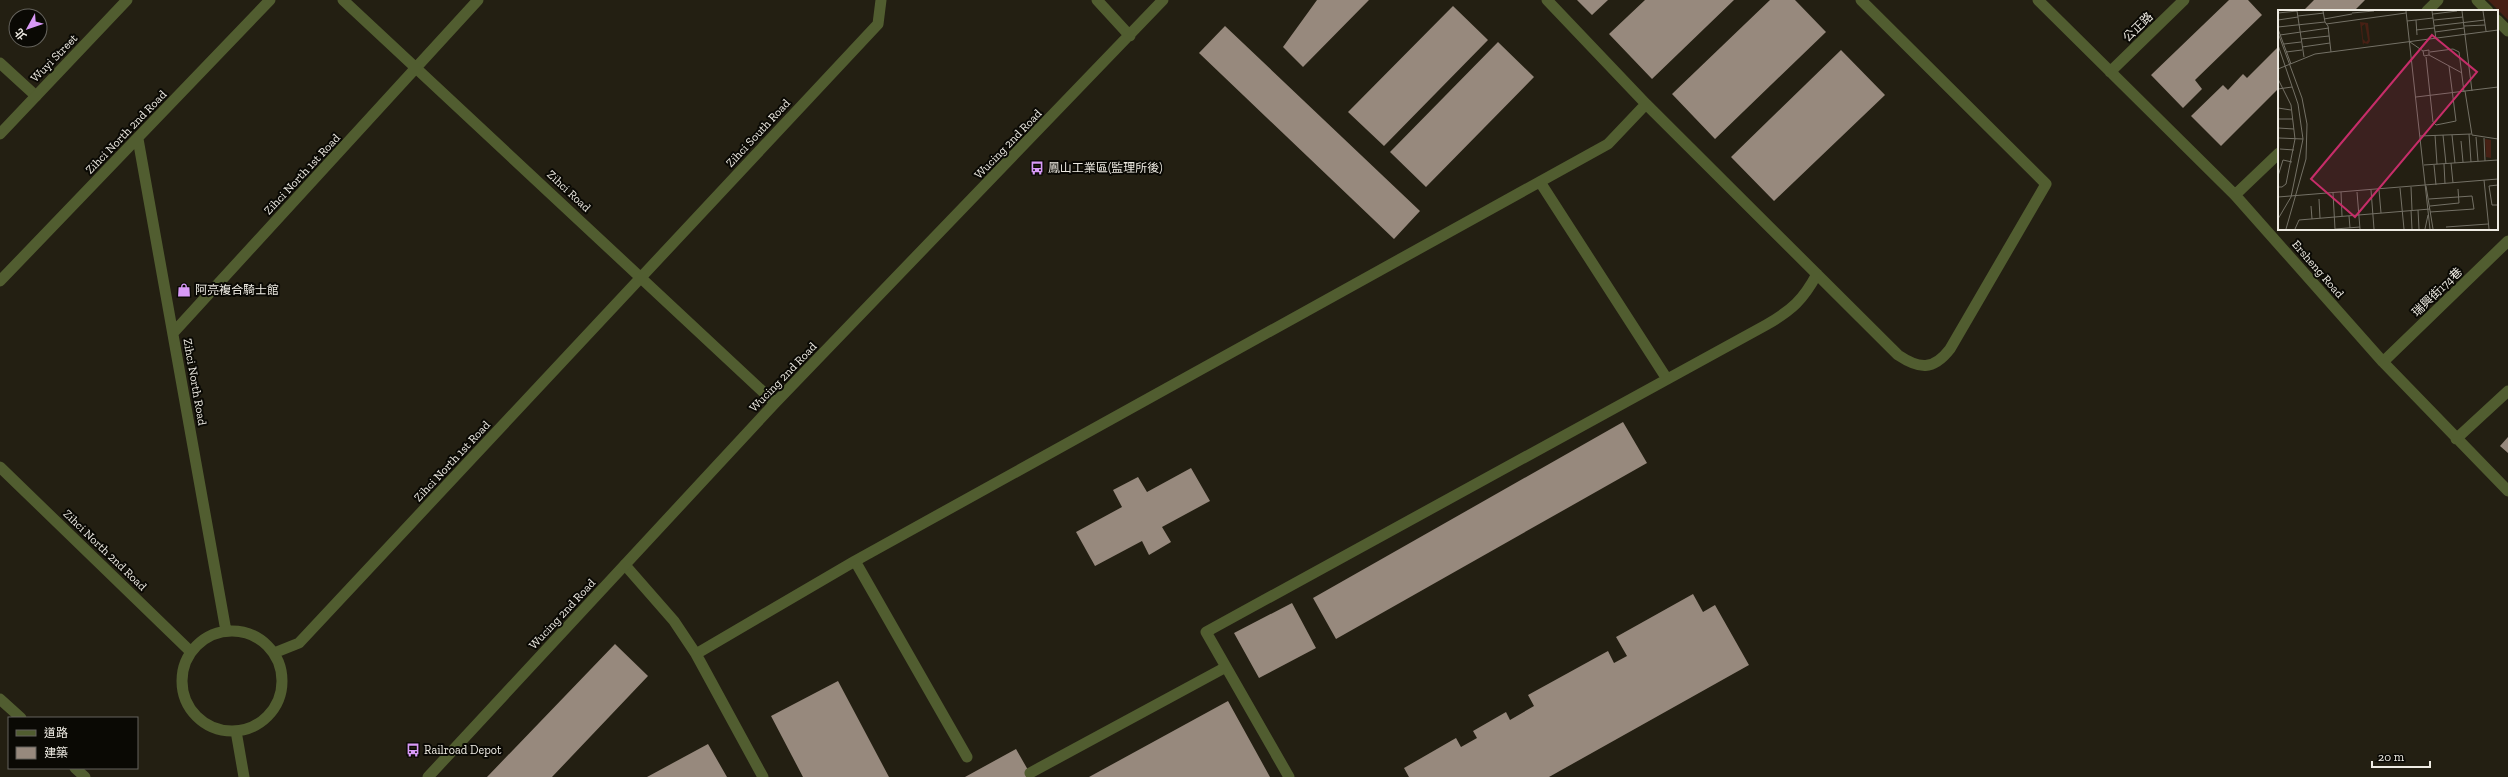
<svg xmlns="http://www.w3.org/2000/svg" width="2508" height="777" font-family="'Zilla Slab','Noto Sans TC',serif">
  <rect width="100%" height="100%" fill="#231f12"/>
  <path fill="#472014" d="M 2488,0 L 2508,0 L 2508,20 Z"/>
  <path fill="#97897d" d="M 1317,0 L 1369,0 L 1303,67 L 1283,47 Z
    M 1577,0 L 1608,0 L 1592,15 Z
    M 1645,0 L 1734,0 L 1652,79 L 1609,34 Z
    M 1770,0 L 1795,0 L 1826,32 L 1715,139 L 1672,94 Z
    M 2229,0 L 2248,0 L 2262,15 L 2195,80 L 2202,89 L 2183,108 L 2151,75 Z
    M 2314,0 L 2365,0 L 2354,11 L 2303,11 Z
    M 1453,6 L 1488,40 L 1384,146 L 1348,112 Z
    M 1225,26 L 1420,211 L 1394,239 L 1199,53 Z
    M 1498,42 L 1534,77 L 1426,187 L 1390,152 Z
    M 2279,46 L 2279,88 L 2221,146 L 2191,116 L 2223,85 L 2228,90 L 2243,74 L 2247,78 Z
    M 1841,50 L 1885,95 L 1774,201 L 1731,157 Z
    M 1623,422 L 1647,463 L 1336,639 L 1313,598 Z
    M 2508,437 L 2508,453 L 2500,446 Z
    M 1191,468 L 1210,501 L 1162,527 L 1171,542 L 1149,555 L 1142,541 L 1095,566 L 1076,532 L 1122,507 L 1113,490 L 1138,477 L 1147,492 Z
    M 1693,594 L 1703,612 L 1715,605 L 1749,665 L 1549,777 L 1409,777 L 1404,768 L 1456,738 L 1461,747 L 1477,738 L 1473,731 L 1506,712 L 1510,720 L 1534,706 L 1528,695 L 1608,651 L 1614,663 L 1627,656 L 1616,637 Z
    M 1292,603 L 1316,648 L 1259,678 L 1234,633 Z
    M 615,644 L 648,676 L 552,777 L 487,777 Z
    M 838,681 L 889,777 L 803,777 L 771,716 Z
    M 1228,701 L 1270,777 L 1089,777 Z
    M 708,744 L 727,777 L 647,777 Z
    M 1016,749 L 1032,777 L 965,777 Z"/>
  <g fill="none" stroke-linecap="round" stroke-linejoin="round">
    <path stroke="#515d30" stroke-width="11" d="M 1547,0 L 1646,104 L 1898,355 C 1919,369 1933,371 1950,349 L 2046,184 L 1861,0
      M 0,63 L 36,96
      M 1540,182 L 1667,379
      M 855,561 L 967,757
      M 625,565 L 674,621 L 696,654
      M 1030,773 L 1226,667
      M 763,777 L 696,654 L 855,561 L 1608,144 L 1646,104
      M 1289,777 L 1206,632 L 1766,325 C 1792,310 1803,300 1817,274"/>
    <path stroke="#515d30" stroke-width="11" d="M 343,0 L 775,403
      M 1097,0 L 1130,36
      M 2038,0 L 2235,195 L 2383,362 L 2508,491
      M 2477,0 L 2488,11
      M 2427,11 L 2438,0
      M 2497,20 L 2508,31
      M 2110,72 L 2184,0
      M 0,134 L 127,0
      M 138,139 L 226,631
      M 2235,195 L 2279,153
      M 0,281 L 270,0
      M 173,333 L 478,0
      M 2383,362 L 2508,241
      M 2456,439 L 2508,391
      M 0,467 L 191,652
      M182 681a50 50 0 1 1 100 0a50 50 0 1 1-100 0Z
      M 274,653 L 299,643 L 878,24 L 881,0
      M 0,699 L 21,718
      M 236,731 L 244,777
      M 75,768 L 85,777
      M 428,777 L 775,403 L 1163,0"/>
  </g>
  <defs>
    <g id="bus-bare" transform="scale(1.08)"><path d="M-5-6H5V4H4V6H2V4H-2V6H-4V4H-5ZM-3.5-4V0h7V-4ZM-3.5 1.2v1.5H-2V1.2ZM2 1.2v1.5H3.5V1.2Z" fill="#d99af8" stroke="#0a0904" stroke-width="2.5" paint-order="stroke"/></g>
    <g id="shop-bare" transform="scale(1.08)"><path d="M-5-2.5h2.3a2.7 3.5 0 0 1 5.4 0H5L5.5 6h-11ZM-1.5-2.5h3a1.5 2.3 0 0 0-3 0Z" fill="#d99af8" stroke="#0a0904" stroke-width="2.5" paint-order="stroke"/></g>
  </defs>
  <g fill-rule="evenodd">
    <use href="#bus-bare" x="1037" y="168"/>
    <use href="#shop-bare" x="184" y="290"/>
    <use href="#bus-bare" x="413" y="750"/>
  </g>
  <g text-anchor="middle" stroke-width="4" stroke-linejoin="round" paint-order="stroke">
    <g font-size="12" fill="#eeebe3" stroke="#0a0904">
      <text transform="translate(2138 27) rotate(-44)" y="4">公正路</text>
      <text transform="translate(54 58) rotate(-46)" y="4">Wuyi Street</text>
      <text transform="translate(126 132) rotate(-46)" y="4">Zihci North 2nd Road</text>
      <text transform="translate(758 133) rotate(-47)" y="4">Zihci South Road</text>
      <text transform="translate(1008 144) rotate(-46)" y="4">Wucing 2nd Road</text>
      <text transform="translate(302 174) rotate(-47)" y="4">Zihci North 1st Road</text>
      <text transform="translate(569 191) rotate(43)" y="4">Zihci Road</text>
      <text transform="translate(2318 269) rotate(49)" y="4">Ersheng Road</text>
      <text transform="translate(2437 292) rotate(-44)" y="4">瑞興街174巷</text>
      <text transform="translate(783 377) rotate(-46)" y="4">Wucing 2nd Road</text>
      <text transform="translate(195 382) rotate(80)" y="4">Zihci North Road</text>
      <text transform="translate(452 461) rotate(-47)" y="4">Zihci North 1st Road</text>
      <text transform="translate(105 550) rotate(44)" y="4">Zihci North 2nd Road</text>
      <text transform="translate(562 614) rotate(-47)" y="4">Wucing 2nd Road</text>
    </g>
    <g font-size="12" fill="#eeebe3" stroke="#0a0904" text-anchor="start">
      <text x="1048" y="172">鳳山工業區(監理所後)</text>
      <text x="195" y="294">阿亮複合騎士館</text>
      <text x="424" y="754">Railroad Depot</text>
    </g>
  </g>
  <g transform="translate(2278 10)">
    <rect width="220" height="220" fill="#231f12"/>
    <path d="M 82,12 L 90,13 L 92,31 L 90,34 L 86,33 L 85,35 ZM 87,14 L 90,30 L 88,32 L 85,29 L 84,16 ZM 207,129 L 213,130 L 213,148 L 208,147 Z" fill="#472014" fill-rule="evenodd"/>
    <path fill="none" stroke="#747166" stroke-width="1" d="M 19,1 L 26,47M 45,1 L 47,12 L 50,16 L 53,42M 128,1 L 152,219M 154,1 L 158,29M 184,1 L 194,81M 205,1 L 208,21M 0,3 L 19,1M 74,3 L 96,1M 155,4 L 179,1M 20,6 L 46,3M 46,9 L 74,4M 0,10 L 20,7M 138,10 L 139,25M 156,10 L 185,7M 129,11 L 155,8M 48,14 L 128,3M 156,16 L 207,10M 186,16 L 207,15M 0,17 L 47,12M 0,19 L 13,54M 138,20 L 156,18M 157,22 L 186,18M 0,23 L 24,88 L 29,114 L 28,149 L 8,219M 2,25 L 51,18M 23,29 L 51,26M 132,32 L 145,41 L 151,40 L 151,45 L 146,46 L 145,41M 6,34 L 23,32M 0,35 L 20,94 L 25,129 L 13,187 L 0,209M 24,37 L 52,33M 8,42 L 24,40M 152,42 L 175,39 L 181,42 L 186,82M 151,45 L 184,63M 148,47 L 155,112 L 158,115 L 178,111 L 171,56M 0,59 L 37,44 L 220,20M 0,69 L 13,95 L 17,129 L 8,174 L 4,177 L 0,177M 0,79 L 14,77M 187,81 L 194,125 L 220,129M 138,87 L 220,77M 0,98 L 13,100M 0,109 L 15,109M 0,118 L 16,119M 0,123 L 0,143M 191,124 L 193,152M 157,125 L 159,154M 165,125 L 168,154M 174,125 L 177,153M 142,126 L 193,124M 198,127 L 200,151M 1,128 L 25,129M 206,128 L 207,151M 183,131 L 185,152M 2,139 L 16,140M 173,153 L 175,173M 166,154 L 167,174M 146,155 L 220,150M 156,155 L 158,175M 0,166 L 5,150 L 14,152M 206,170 L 211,219M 220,175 L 211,176 L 214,195 L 220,195M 148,176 L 155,219M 133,177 L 134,200M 122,178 L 126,219M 93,180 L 96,219M 101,180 L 103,203M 63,182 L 64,206M 79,182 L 82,219M 55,183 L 57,219M 0,187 L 220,169M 41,189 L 42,208M 151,189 L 194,186 L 196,199 L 152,202M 33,196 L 34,209M 152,196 L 181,193 L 180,179M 133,200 L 134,219M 140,200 L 141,219M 71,206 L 72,218M 168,217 L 210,214M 17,219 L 21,210 L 152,199M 57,219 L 82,217M 147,219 L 150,205"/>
    <path fill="#c62d69" fill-opacity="0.15" stroke="#c62d69" stroke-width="2" d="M 154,25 L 199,62 L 77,207 L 33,169 Z"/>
    <rect width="220" height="220" fill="none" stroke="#eeebe3" stroke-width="2"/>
  </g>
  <rect x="8" y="717" width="130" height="52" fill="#0a0904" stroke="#65635d"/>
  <rect x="16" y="730" width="20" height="6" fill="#515d30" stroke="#65635d"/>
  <text x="44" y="737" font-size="12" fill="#eeebe3">道路</text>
  <rect x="16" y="747" width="20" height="12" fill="#97897d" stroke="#65635d"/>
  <text x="44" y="757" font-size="12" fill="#eeebe3">建築</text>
  <g transform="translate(28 28) rotate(230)"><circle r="19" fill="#0a0904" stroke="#65635d"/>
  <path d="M0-3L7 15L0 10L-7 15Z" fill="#d99af8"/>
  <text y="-6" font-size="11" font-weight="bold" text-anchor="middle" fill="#eeebe3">北</text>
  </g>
  <path d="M2372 761v6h58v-6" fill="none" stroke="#eeebe3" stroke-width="2"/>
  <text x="2378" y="761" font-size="12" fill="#eeebe3" stroke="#0a0904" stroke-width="3" paint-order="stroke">20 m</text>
</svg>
